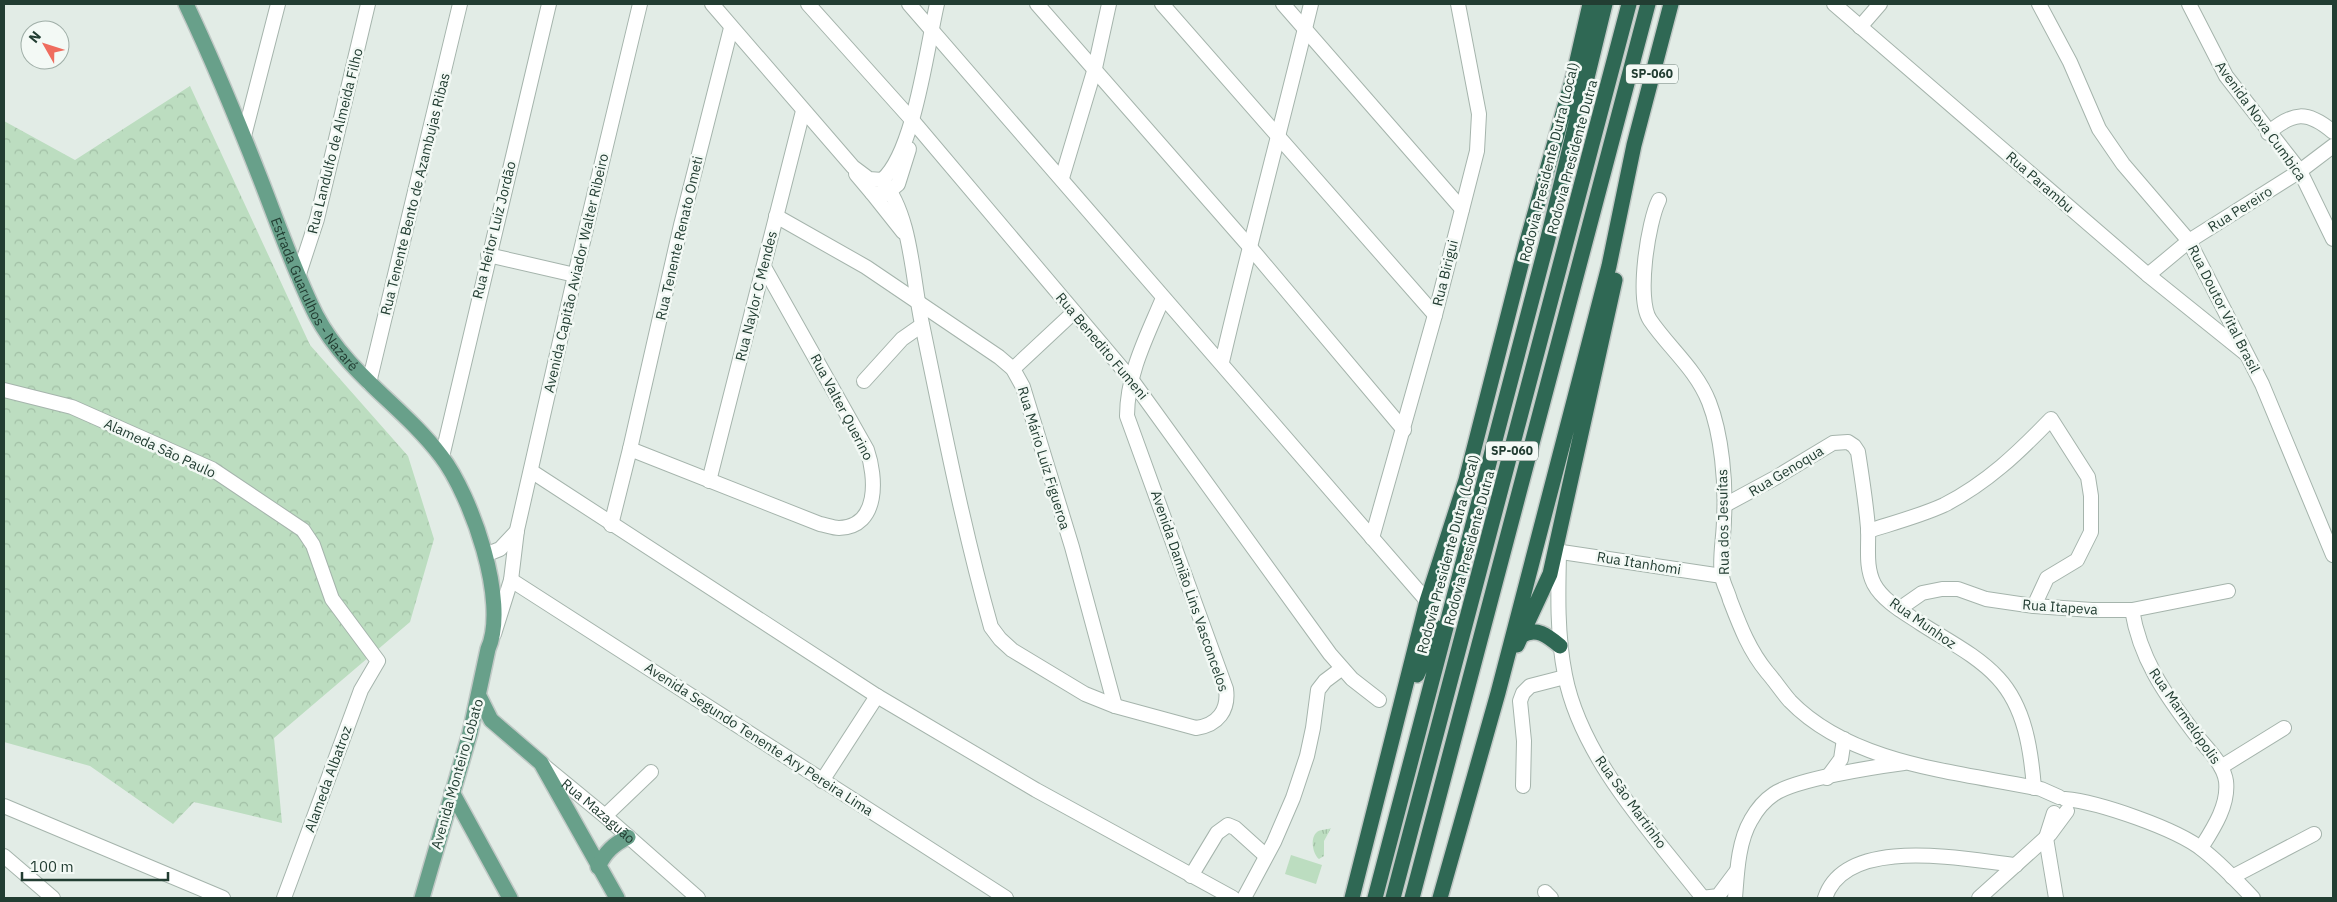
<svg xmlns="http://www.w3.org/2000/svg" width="2337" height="902" font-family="'IBM Plex Sans',sans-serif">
  <defs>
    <pattern id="forest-crowns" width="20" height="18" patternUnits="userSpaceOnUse" patternTransform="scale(1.25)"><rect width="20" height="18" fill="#bcddc0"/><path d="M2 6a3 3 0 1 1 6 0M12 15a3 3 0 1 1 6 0" fill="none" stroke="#a1bfa5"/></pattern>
    <pattern id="park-tufts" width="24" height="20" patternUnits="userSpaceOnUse" patternTransform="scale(1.25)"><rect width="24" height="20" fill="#bcddc0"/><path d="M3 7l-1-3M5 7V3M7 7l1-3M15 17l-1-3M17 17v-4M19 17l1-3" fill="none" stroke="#a1bfa5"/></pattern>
  </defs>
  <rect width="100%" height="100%" fill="#e2ece6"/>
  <path fill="#bcddc0" d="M 1291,855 L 1322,865 L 1316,884 L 1285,874 Z"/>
  <path fill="url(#forest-crowns)" d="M 190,86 L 310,345 L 408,456 L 434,539 L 410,622 L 274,738 L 282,823 L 194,802 L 173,824 L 90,766 L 4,742 L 4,121 L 75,160 Z"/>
  <path fill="url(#park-tufts)" d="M 1331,828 L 1324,841 L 1324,856 L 1319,859 C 1313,854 1310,839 1316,833 C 1319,829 1327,830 1331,828 Z"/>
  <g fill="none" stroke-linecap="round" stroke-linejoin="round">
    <g stroke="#a5b4ac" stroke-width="16">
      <g id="minor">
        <path d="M 712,4 L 853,167 L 869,179 L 882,180"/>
        <path d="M 808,4 L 912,120 L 1131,379 L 1330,654 L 1352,679 L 1379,700"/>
        <path d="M 909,4 L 1427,601"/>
        <path d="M 1037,4 L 1249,246 L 1404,430"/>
        <path d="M 1162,4 L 1435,315"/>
        <path d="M 1283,4 L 1462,209"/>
        <path d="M 1834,4 L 2148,275 L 2245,353"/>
        <path d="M 2039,4 L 2070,62 L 2099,129 L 2123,164 L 2189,241 L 2262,384 L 2333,555"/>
        <path d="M 2189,4 L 2226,76 L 2300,171 L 2333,239"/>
        <path d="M 1860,27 L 1880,4"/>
        <path d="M 2268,133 C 2293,112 2307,110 2333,132"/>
        <path d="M 244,136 L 278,4"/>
        <path d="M 856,174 L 872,193 L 886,194 L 898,184 L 909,149"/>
        <path d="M 1062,178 L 1095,68 L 1109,4"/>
        <path d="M 882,180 C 912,216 912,278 922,324 C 943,425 963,528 991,627 L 1000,639 L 1012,650 L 1085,694 L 1115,706 L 1196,728 C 1218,725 1229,710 1226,689 L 1127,416 C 1127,374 1147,336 1163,298"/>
        <path d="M 882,180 C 914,153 927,47 937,4"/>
        <path d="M 872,193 L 903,232"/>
        <path d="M 1659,200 C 1648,222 1636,299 1650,320 C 1669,348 1696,369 1709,402 C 1722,435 1726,484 1724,519 C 1724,537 1719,559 1722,576 C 1723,584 1728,592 1730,600 C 1740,626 1749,650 1767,672 C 1775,681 1782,692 1790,701 C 1852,765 1959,772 2041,789 L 2059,797"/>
        <path d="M 776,216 L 866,267 L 999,357 L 1013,369 L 1023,387 L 1072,547 L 1115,706"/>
        <path d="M 488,255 L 575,275"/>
        <path d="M 2148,275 L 2189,241 L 2300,171 L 2333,146"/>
        <path d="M 298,277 L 317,219 L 368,4"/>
        <path d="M 1222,362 C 1250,242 1282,124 1311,4"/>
        <path d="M 1013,369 L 1074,312"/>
        <path d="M 864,381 L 902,339 L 922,325"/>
        <path d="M 369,383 L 460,4"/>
        <path d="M 4,390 L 72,407 L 212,469 L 303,530 L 313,545 L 332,599 L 378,661 L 361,690 L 284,898"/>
        <path d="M 630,449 L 820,524 C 826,525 833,528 839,528 C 880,527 876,476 867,450 L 764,267"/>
        <path d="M 442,457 L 549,4"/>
        <path d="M 531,471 L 877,696 L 1036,790 L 1233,898"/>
        <path d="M 709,481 L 803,111"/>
        <path d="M 1725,505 L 1775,478 L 1833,443 L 1848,442 L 1854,446 L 1858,452 C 1862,478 1866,503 1868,528 C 1869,547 1865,566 1874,584 C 1883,601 1905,613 1920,623 C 1946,640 1977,655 1998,678 C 2025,707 2031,750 2034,788"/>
        <path d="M 611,525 L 630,449 L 681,225 L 731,28"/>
        <path d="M 1868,531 C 1893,523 1920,516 1944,505 C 1987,483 2018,453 2051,419 L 2088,477 L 2091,496 L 2091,532 L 2077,560 L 2047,578 L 2034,606"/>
        <path d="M 1372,538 L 1435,315 L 1477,151 L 1479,114 L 1458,4"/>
        <path d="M 1555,551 L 1722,576"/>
        <path d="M 1559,554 C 1558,594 1557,635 1565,675 C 1581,758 1652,833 1703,898"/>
        <path d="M 485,555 L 500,549 L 517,531"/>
        <path d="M 511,580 L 1006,898"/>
        <path d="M 1899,609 L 1922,593 L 1942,589 L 1958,589 L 1986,599 L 2034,606 L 2092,610 L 2132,610 L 2228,591"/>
        <path d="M 2132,610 C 2140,658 2164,693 2193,731 C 2204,746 2223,762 2226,781 C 2229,805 2213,829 2201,848"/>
        <path d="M 494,634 L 511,580 L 517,530 L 575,275 L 640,4"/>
        <path id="s1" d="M 543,765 L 605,816 L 698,898"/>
        <path d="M 2221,767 L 2284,728"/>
        <path d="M 1827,778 L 1841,759 L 1844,739"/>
        <path d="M 822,781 L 877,696"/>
        <path d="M 1523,786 L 1524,741 L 1520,701 L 1523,693 L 1530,686 L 1565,677"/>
        <path d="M 2065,799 C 2099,802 2177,829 2203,850 C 2221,864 2237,881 2253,898"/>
        <path d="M 4,806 L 223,898"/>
        <path d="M 2054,813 L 2046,838 L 2056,898"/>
        <path d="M 605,816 L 651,772"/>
        <path d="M 4,856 L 53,898"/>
        <path d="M 1191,876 L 1217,833 L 1228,825 L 1235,828 L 1266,856"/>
        <path d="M 2232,877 L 2314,834"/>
        <path d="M 1545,892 L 1551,898"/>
        <path d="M 1244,898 L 1274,842 L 1293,798 L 1307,756 L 1313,728 L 1318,690 L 1325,681 L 1341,669"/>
        <path d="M 1702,898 L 1718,896 L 1736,872"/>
        <path d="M 1735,898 C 1737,873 1738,842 1751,820 C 1756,811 1765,800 1774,794 C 1796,779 1874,767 1904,763"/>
        <path d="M 1825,898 C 1846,834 1966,860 2016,865"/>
        <path d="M 1979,898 L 2050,834 L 2067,811"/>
      </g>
    </g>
    <g stroke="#c1c9c6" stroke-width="18">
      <g id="major">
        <path id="s2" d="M 186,4 C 213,61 237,119 260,178 C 278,224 294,271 316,315 C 347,374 402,405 441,456 C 471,495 509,602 488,649 L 470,733 L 422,898"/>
        <path d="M 479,696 L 491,720 L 541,763 L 617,898"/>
        <path d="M 452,792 L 510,898"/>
        <path d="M 598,867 C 605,852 614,844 628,837"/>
      </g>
    </g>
    <g stroke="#c1c9c6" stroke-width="18">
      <path id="highway" d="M 1521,636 C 1536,626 1548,636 1560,646
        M 1517,645 L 1550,574 L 1615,280
        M 1417,675 L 1438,628
        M 1352,898 L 1427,601 L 1466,480 L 1526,245 L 1574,74 L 1590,4
        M 1375,898 L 1547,242 L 1605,4
        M 1393,898 L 1629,4
        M 1412,898 L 1648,4
        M 1440,898 L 1498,693 L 1580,378 L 1609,266 L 1634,145 L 1671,4"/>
    </g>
    <use href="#minor" stroke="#fff" stroke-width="14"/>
    <use href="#major" stroke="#68a08a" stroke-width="15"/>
    <use href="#highway" stroke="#2f6854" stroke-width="15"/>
  </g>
  <g text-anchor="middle" stroke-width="5" stroke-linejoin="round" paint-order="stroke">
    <g fill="#f3f9f5" stroke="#61756c" stroke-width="1">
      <rect x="1626" y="64.5" width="52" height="19" rx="4"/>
      <rect x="1486" y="441.5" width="52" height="19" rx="4"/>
    </g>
    <g font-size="12" font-weight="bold" fill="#223d32">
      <text x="1652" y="78">SP-060</text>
      <text x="1512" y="455">SP-060</text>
    </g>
    <g font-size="14" fill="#223d32" stroke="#f3f9f5">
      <text transform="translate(2261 121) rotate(54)" y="5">Avenida Nova Cumbica</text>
      <text transform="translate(335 141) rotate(-76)" y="5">Rua Landulfo de Almeida Filho</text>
      <text transform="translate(1572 157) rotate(-75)" y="5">Rodovia Presidente Dutra</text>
      <text transform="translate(1549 162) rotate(-76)" y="5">Rodovia Presidente Dutra (Local)</text>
      <text transform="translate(2040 182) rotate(41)" y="5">Rua Parambu</text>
      <text transform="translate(415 194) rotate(-76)" y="5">Rua Tenente Bento de Azambujas Ribas</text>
      <text transform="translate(2240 209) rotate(-32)" y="5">Rua Pereiro</text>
      <text transform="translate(494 230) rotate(-76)" y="5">Rua Heitor Luiz Jordão</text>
      <text transform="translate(679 238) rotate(-77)" y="5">Rua Tenente Renato Ometi</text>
      <text transform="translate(576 273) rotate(-77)" y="5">Avenida Capitão Aviador Walter Ribeiro</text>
      <text transform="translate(1445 273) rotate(-76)" y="5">Rua Birigui</text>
      <text dy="5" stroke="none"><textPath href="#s2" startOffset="318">Estrada Guarulhos - Nazaré</textPath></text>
      <text transform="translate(756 296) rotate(-76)" y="5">Rua Naylor C Mendes</text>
      <text transform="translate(2224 309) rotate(63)" y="5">Rua Doutor Vital Brasil</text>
      <text transform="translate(1102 346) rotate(50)" y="5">Rua Benedito Fumeni</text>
      <text transform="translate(842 407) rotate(62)" y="5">Rua Valter Querino</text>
      <text transform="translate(160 448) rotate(25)" y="5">Alameda São Paulo</text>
      <text transform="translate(1044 458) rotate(73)" y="5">Rua Mário Luiz Figueroa</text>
      <text transform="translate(1786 471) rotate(-31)" y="5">Rua Genoqua</text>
      <text transform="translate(1723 522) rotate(-91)" y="5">Rua dos Jesuítas</text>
      <text transform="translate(1469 548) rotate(-75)" y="5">Rodovia Presidente Dutra</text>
      <text transform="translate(1448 554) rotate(-75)" y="5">Rodovia Presidente Dutra (Local)</text>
      <text transform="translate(1639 563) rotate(9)" y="5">Rua Itanhomi</text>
      <text transform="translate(1190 591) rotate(71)" y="5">Avenida Damião Lins Vasconcelos</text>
      <text transform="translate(2060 607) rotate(4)" y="5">Rua Itapeva</text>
      <text transform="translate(1923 623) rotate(35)" y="5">Rua Munhoz</text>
      <text transform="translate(2185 716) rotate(55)" y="5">Rua Marmelópolis</text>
      <text transform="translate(759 739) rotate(33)" y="5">Avenida Segundo Tenente Ary Pereira Lima</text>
      <text transform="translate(457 774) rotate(-74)" y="5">Avenida Monteiro Lobato</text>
      <text transform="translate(328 779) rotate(-70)" y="5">Alameda Albatroz</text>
      <text transform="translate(1631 802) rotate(54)" y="5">Rua São Martinho</text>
      <text dy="5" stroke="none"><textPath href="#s1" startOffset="72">Rua Mazaguão</textPath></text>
    </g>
  </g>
  <rect width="2337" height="902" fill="none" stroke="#223d32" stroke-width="10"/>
  <g transform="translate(45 45) rotate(309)"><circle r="24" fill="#f3f9f5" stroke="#9faea7"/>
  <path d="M0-4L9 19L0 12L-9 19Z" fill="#ef6c5e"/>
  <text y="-8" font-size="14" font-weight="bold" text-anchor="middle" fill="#223d32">N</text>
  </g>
  <path d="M22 872v8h146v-8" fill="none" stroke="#223d32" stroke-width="2.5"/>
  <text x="30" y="872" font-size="15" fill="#223d32" stroke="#f3f9f5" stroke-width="4" paint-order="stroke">100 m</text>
</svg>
